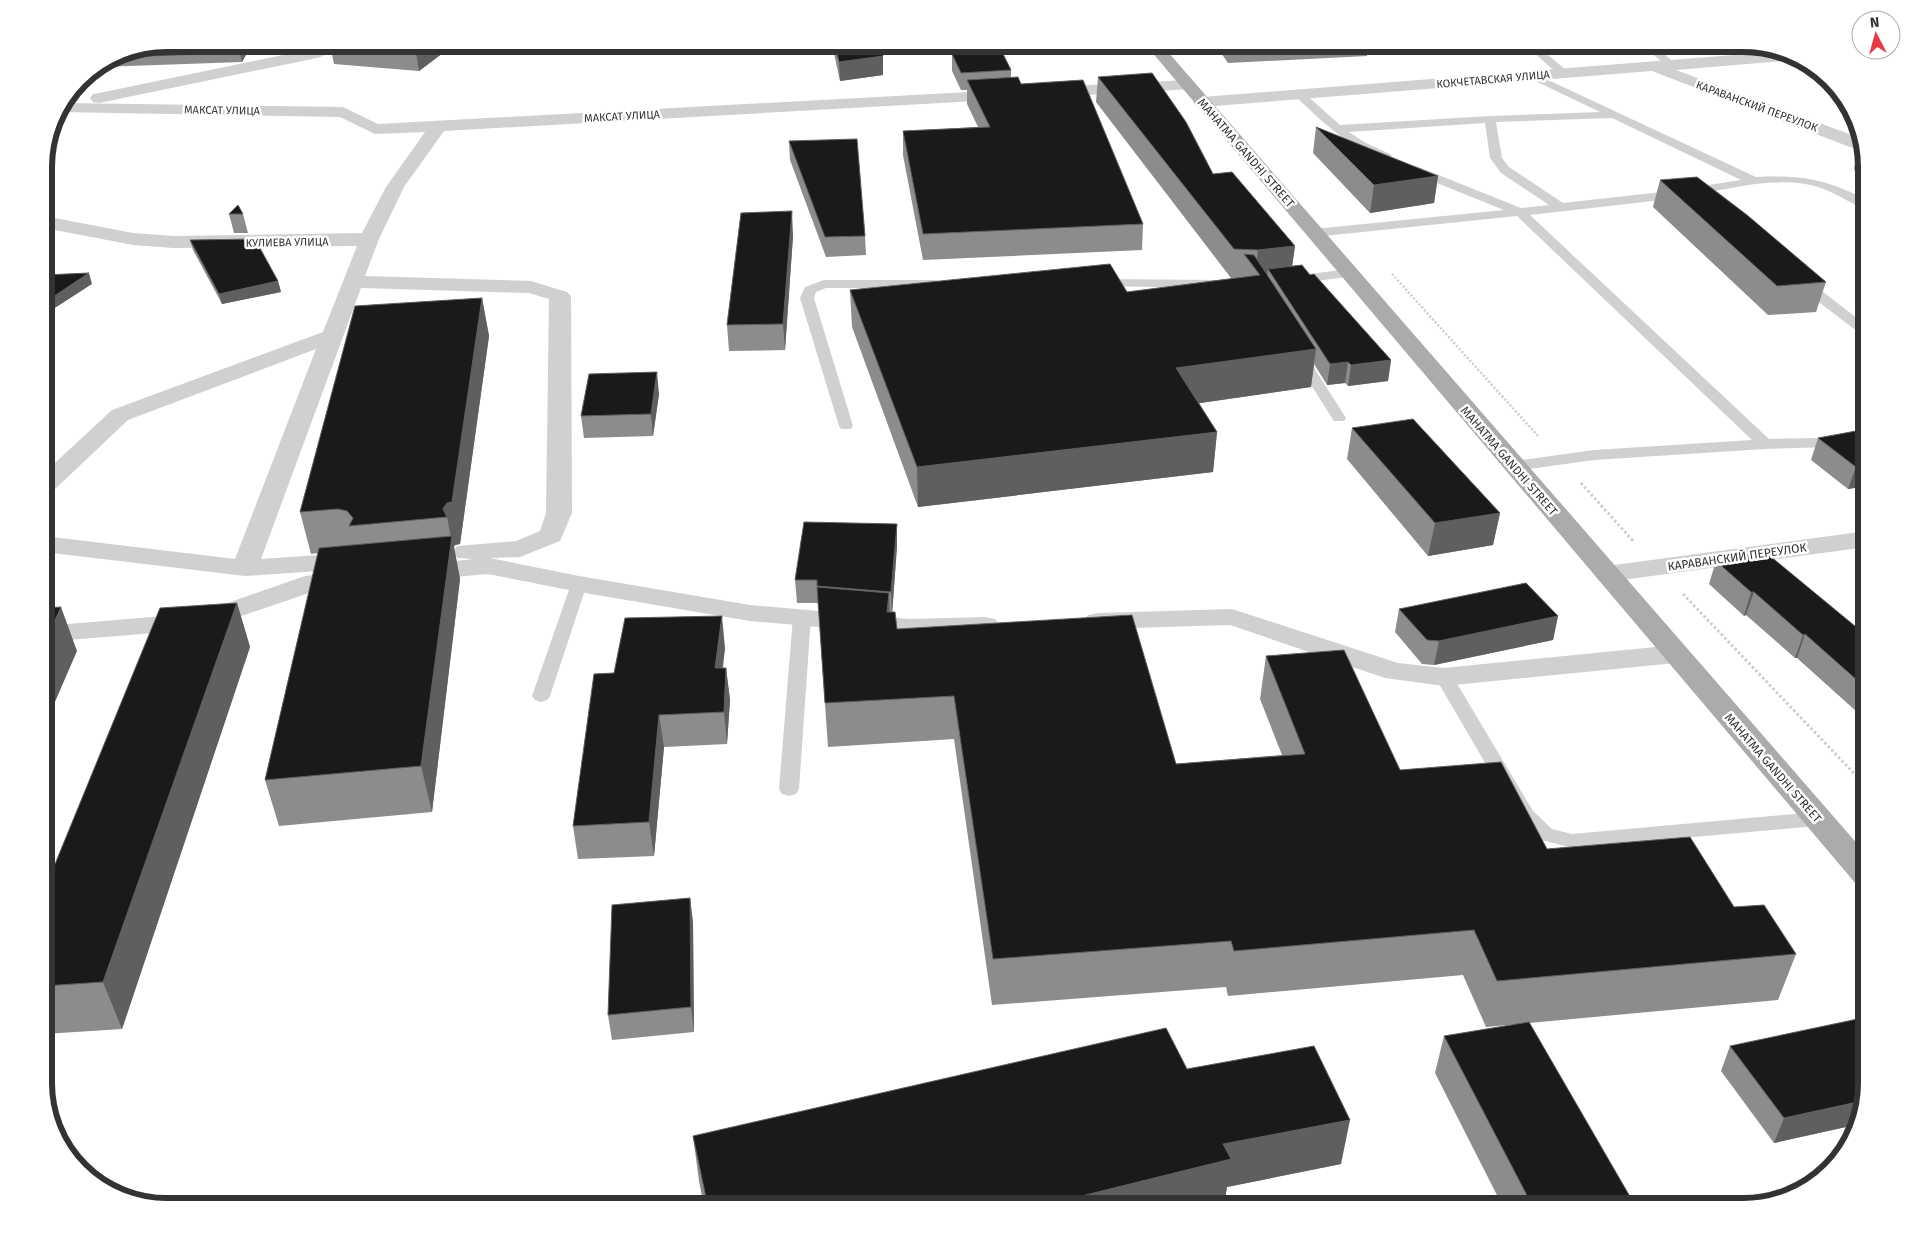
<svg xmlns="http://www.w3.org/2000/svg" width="1911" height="1251" font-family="'Fira Sans',sans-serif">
  <rect width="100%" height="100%" fill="#fff"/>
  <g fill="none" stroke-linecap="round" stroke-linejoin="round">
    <path stroke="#cdcdcd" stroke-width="2.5" stroke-dasharray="2 2" stroke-linecap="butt" d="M 1392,274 L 1538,436"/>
    <path stroke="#cdcdcd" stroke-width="3" stroke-dasharray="2.5 2.5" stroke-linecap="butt" d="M 1581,483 L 1634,542
      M 1683,594 L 1867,787"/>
    <path fill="#d0d0d0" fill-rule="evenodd" d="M 1524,44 L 1535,44 L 1567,71 L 1568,73 L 1567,75 L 1559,75 Z
      M 1641,44 L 1652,44 L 1677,65 L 1672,68 L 1668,67 Z
      M 1533,73 L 1756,177 C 1803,175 1825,179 1867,200 L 1867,209 C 1850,204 1835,192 1818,187 C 1777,175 1730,189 1689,196 L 1685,195 L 1679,198 L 1530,215 L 1769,439 L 1867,437 L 1867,446 L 1765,449 L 1594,460 L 1514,471 L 1509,469 L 1506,466 L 1509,463 L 1514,461 L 1594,450 L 1752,440 L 1517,216 L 1314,237 L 1308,233 L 1314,229 L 1504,210 L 1412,173 L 1410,170 L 1412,167 L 1416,166 L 1521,208 L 1549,205 L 1501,173 L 1490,158 L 1485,123 L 1349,132 L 1366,143 L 1390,154 L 1392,156 L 1386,159 C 1350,150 1322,121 1295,96 L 1294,94 L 1295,92 L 1303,92 L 1340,125 L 1490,116 L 1600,112 L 1529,78 L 1528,76 L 1529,74 ZM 1612,118 L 1741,180 L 1689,188 L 1683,191 L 1679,190 L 1563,203 L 1509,167 L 1502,158 L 1496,122 Z
      M 1349,269 L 1354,270 L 1356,273 L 1354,276 L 1294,284 L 1287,280 L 1294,276 Z
      M 1099,279 L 1221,280 L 1228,284 L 1221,288 L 1094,286 L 1092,283 L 1094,280 Z
      M 824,280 L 936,280 L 943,284 L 936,288 L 826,288 L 816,292 L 814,298 L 853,426 L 851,429 L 841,429 L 839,426 L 800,298 L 805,287 Z
      M 1804,280 L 1809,281 L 1867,326 L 1867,336 L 1862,335 L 1799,287 L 1797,284 Z
      M 1299,351 L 1304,352 L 1306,355 L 1346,418 L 1344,421 L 1334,421 L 1332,418 L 1292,355 L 1294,352 Z
      M 579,579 L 585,580 L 587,584 L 550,696 L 547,700 L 541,702 L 535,700 L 532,696 L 571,584 L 573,580 Z
      M 802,612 L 808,613 L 811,617 L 799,789 L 796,794 L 789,796 L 782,794 L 779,789 L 793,617 L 796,613 Z
      M 1444,671 L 1450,673 L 1453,677 L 1533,811 L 1552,829 L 1572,834 L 1817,812 L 1824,814 L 1827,819 L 1824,824 L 1817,826 L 1572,848 L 1538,839 L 1519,821 L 1435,677 L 1438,673 Z"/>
    <path fill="#d0d0d0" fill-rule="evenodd" d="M 319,44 L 337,44 L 323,56 L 317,58 L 99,103 L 93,102 L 90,98 L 93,94 L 99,93 L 312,49 Z
      M 1772,52 L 1791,58 L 1784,61 L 1676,70 L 1860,138 L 1863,150 L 1855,149 L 1652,71 L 1202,107 L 1196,106 L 1193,102 L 1196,98 L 1202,97 Z
      M 1187,80 L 1193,81 L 1195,85 L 1193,89 L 1051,97 L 1045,96 L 1043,92 L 1045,88 L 1051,87 Z
      M 1006,90 L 1012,91 L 1015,95 L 1012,99 L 444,131 L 404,187 L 379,239 L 365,276 L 531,281 L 567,292 L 571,296 L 572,513 L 560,541 L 520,557 L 490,558 L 579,576 L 750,605 L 909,619 L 985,617 L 995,619 L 999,625 L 995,631 L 985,633 L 909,635 L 750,621 L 579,592 L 488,574 L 421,580 L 412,578 L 408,572 L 412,566 L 473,559 L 457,558 L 453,552 L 457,546 L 516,541 L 540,531 L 546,513 L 549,299 L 529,293 L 361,288 L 261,559 L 348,553 L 357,555 L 361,561 L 357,567 L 348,569 L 245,576 L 44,552 L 44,536 L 235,559 L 316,349 L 128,420 L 53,491 L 44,493 L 44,473 L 112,410 L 323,332 L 357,246 L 173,248 L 133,245 L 44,228 L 44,216 L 133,233 L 173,236 L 362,233 L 386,187 L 425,132 L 375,134 L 340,117 L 58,112 L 65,103 L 343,107 L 378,124 Z
      M 1867,531 L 1867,547 L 1607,582 L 1598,580 L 1594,574 L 1598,568 L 1607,566 Z
      M 348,571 L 357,573 L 361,579 L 357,585 L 318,590 L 203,629 L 44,642 L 44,626 L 199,613 L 305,576 Z
      M 1232,609 L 1398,663 L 1444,668 L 1676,645 L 1686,648 L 1690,654 L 1686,660 L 1676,663 L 1444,686 L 1385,678 L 1230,625 L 1098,629 L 1088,627 L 1084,621 L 1088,615 L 1098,613 Z"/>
    <path fill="#ababab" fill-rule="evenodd" d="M 1145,44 L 1161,44 L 1867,855 L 1867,887 L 1856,884 Z"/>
  </g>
  <path fill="#8c8c8c" d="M 252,44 L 242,62 L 100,67 L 120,53 Z
    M 330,44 L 455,44 L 419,71 L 334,64 Z
    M 832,44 L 880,44 L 883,56 L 883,75 L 840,81 Z
    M 1215,44 L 1366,44 L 1368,46 L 1367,56 L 1228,63 Z
    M 1482,44 L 1514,44 L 1483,45 Z
    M 952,54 L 1011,70 L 1011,78 L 1021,84 L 1143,224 L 1142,250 L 923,260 L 903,155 L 903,131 L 978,127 L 967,104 L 967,90 L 961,90 L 952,71 Z
    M 1098,77 L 1213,174 L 1295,246 L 1292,266 L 1310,275 L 1391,360 L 1388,381 L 1348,386 L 1345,383 L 1327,385 L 1314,364 L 1311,387 L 1199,403 L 1217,432 L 1213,472 L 918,507 L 852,327 L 850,290 L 1127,292 L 1234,278 L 1231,278 L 1096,102 Z
    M 1316,127 L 1438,176 L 1434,203 L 1370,213 L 1313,153 Z
    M 789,141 L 865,236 L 866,255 L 826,257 L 790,160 Z
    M 1861,145 L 1867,167 L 1857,179 L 1854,168 Z
    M 1660,180 L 1826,282 L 1816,312 L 1768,315 L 1653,207 Z
    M 229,214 L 243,214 L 248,233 L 234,233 Z
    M 793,236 L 785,350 L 729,351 L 727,325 Z
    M 190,240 L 278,281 L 281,292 L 222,304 L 193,250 Z
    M 482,298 L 489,336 L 460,544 L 455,545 L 454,547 L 460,579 L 432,812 L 279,826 L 265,780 L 318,553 L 311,554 L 300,512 Z
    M 659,394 L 653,436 L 584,438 L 581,416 Z
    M 1352,428 L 1500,513 L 1493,545 L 1428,556 L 1347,459 Z
    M 1867,429 L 1867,486 L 1848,489 L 1811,460 L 1818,438 Z
    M 897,524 L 897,546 L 892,612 L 897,629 L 1176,764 L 1282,755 L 1260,699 L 1266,656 L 1400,770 L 1547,849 L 1734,907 L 1796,954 L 1778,1000 L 1529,1023 L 1636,1207 L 1503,1207 L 1435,1073 L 1444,1036 L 1519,1024 L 1486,1027 L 1463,975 L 1228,996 L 1226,987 L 992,1005 L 954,739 L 828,747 L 818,603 L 797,603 L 795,580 Z
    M 1867,549 L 1867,566 L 1863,562 Z
    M 1716,561 L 1867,636 L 1867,721 L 1797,658 L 1795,658 L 1746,615 L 1744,616 L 1709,584 Z
    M 237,603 L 250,647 L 122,1029 L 44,1034 L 44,891 Z
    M 1399,609 L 1558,616 L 1553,640 L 1434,665 L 1422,664 L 1395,632 Z
    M 725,648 L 723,668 L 726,668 L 730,700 L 727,744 L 664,747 L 654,856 L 578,859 L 573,826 L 614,673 Z
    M 690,898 L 693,923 L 694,1032 L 612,1040 L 608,1015 Z
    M 1730,1046 L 1867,1084 L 1855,1125 L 1774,1143 L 1721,1071 Z
    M 1187,1069 L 1341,1164 L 1227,1187 L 1224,1204 L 1212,1207 L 704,1207 L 699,1181 L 693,1136 Z"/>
  <path fill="#5f5f5f" d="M 245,44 L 252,44 L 242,62 L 240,53 Z
    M 426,44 L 455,44 L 419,71 L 416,52 Z
    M 883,56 L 883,75 L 840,81 L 839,62 Z
    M 1864,155 L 1867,167 L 1867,178 L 1857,179 Z
    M 1438,176 L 1434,203 L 1370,213 L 1374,185 Z
    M 792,211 L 793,236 L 785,350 L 783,324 Z
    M 1295,246 L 1291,274 L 1268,269 L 1267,278 L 1260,275 L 1256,269 L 1258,250 Z
    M 89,273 L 92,284 L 44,315 L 44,303 Z
    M 278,281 L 281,292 L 222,304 L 219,294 Z
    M 482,298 L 489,336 L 460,544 L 455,545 L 454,547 L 460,579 L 432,812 L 421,766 L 451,538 L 447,517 L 443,509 Z
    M 1316,349 L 1311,387 L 1173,407 L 1176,368 Z
    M 1391,360 L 1388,381 L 1348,386 L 1351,365 Z
    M 1348,362 L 1345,383 L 1327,385 L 1330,364 Z
    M 657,372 L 659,394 L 653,436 L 651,414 Z
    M 1217,432 L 1213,472 L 918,507 L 917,467 Z
    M 1867,465 L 1867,486 L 1848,489 L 1856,467 Z
    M 1500,513 L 1493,545 L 1428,556 L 1435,523 Z
    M 897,524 L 897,546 L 892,616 L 891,592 Z
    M 1751,592 L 1754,592 L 1746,615 L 1744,616 Z
    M 889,593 L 890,635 L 887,612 Z
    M 237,603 L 250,647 L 122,1029 L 103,982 Z
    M 61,607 L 77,651 L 45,725 L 44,723 L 44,645 Z
    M 722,616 L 725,648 L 718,701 L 715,668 Z
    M 1558,616 L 1553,640 L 1434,665 L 1439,641 Z
    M 1805,634 L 1797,658 L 1795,658 L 1803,635 Z
    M 726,668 L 730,700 L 727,744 L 724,712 Z
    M 659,715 L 664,747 L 654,856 L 649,822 Z
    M 690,898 L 693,923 L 694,1032 L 691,1007 Z
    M 1862,1101 L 1855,1125 L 1774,1143 L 1784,1118 Z
    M 1350,1120 L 1341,1164 L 1227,1187 L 1224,1204 L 1212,1207 L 1037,1207 L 1223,1144 Z"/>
  <path fill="#1a1a1a" stroke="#5f5f5f" d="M 167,44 L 245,44 L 240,53 L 114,57 L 120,53 Z
    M 330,44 L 426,44 L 416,52 Z
    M 835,44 L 880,44 L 883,56 L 839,62 Z
    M 1223,44 L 1366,44 L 1368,46 L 1229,53 Z
    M 1001,50 L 1011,70 L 961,73 L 952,54 Z
    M 1152,73 L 1186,122 L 1213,174 L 1232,172 L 1295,246 L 1258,250 L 1234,249 L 1098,77 Z
    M 1018,77 L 1021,84 L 1083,80 L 1143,224 L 923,234 L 903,131 L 990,127 L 967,80 Z
    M 1316,127 L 1438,176 L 1374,185 Z
    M 857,139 L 865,236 L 825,237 L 789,141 Z
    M 1697,177 L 1747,215 L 1826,282 L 1777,286 L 1660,180 Z
    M 238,205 L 243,214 L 229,214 Z
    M 792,211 L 783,324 L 727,325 L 741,213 Z
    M 255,239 L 278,281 L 219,294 L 190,240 Z
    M 1244,254 L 1254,255 L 1316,349 L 1176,368 L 1217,432 L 917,467 L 850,290 L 1110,264 L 1127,292 L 1260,275 Z
    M 1302,265 L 1310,275 L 1314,274 L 1391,360 L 1351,365 L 1348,362 L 1330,364 L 1268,269 Z
    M 89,273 L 44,303 L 44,275 Z
    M 482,298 L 452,502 L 447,503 L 443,509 L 447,517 L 349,526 L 353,518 L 347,511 L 338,509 L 300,512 L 355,306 Z
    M 657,372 L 651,414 L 581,416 L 589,374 Z
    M 1413,419 L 1500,513 L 1435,523 L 1352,428 Z
    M 1867,429 L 1867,465 L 1856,467 L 1818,438 Z
    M 804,522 L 897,524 L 891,592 L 817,586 L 817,580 L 795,580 Z
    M 452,536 L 421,766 L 265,780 L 319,548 Z
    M 1764,551 L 1867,636 L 1867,689 L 1805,634 L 1803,635 L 1754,592 L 1751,592 L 1716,561 Z
    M 1526,583 L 1558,616 L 1439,641 L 1427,640 L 1399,609 Z
    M 817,587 L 889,593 L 887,612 L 895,612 L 897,629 L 1132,615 L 1176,764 L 1305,754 L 1266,656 L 1344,650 L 1400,770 L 1501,762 L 1547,849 L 1690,837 L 1734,907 L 1764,905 L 1796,954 L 1497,981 L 1474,930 L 1234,951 L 1231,941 L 993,959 L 954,696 L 825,703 Z
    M 237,603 L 103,982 L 44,986 L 44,891 L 160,608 Z
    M 61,607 L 44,645 L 44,608 Z
    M 722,616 L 715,668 L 726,668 L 724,712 L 659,715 L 649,822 L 573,826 L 594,674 L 614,673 L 625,618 Z
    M 690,898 L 691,1007 L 608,1015 L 612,905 Z
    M 1867,1017 L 1867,1084 L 1862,1101 L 1784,1118 L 1730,1046 Z
    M 1529,1022 L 1636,1207 L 1533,1207 L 1444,1036 Z
    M 1166,1028 L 1187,1069 L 1314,1046 L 1350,1120 L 1223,1144 L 1231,1159 L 1037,1207 L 708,1207 L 693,1136 Z"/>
  <g text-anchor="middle" stroke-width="5" stroke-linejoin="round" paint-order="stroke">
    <g font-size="11" fill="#333" stroke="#fff">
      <text transform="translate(1493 79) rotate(-5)" y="4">КОКЧЕТАВСКАЯ УЛИЦА</text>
      <text transform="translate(1757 106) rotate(20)" y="4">КАРАВАНСКИЙ ПЕРЕУЛОК</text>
      <text transform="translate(222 110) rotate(1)" y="4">МАКСАТ УЛИЦА</text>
      <text transform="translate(622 116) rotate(-3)" y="4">МАКСАТ УЛИЦА</text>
      <text transform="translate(287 242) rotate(-1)" y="4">КУЛИЕВА УЛИЦА</text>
    </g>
    <g font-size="12" fill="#333" stroke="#fff">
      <text transform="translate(1246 153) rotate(49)" y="4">MAHATMA GANDHI STREET</text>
      <text transform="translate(1509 461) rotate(49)" y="4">MAHATMA GANDHI STREET</text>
      <text transform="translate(1737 557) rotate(-8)" y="4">КАРАВАНСКИЙ ПЕРЕУЛОК</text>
      <text transform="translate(1773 768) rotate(49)" y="4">MAHATMA GANDHI STREET</text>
    </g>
  </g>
  <path d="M0 0H1911V1251H0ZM167 52H1743A115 115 0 0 1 1858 167V1083A115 115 0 0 1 1743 1198H167A115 115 0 0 1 52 1083V167A115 115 0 0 1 167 52Z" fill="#fff" fill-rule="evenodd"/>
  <path fill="none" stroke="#333" stroke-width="6" d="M167 52H1743A115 115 0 0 1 1858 167V1083A115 115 0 0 1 1743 1198H167A115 115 0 0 1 52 1083V167A115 115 0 0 1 167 52Z"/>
  <g transform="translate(1876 35) rotate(354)"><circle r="24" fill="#ffffff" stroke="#adadad"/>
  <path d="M0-4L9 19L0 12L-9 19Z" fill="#e63946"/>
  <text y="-8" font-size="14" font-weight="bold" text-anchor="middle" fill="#333333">N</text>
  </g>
</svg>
